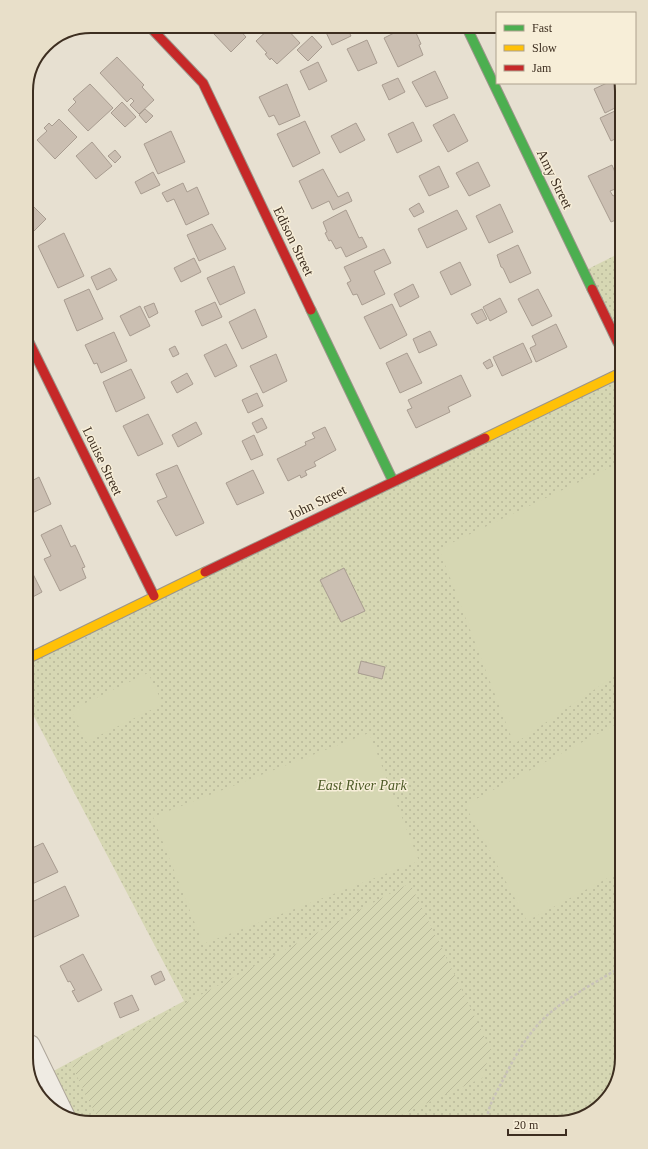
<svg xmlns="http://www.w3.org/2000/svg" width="648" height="1149" font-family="'Times New Roman',serif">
  <defs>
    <pattern id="park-dots" width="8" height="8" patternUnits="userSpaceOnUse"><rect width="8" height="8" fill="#d6d7b3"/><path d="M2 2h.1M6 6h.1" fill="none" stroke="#b9b99a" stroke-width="1.8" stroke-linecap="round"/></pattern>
    <pattern id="garden-furrows" width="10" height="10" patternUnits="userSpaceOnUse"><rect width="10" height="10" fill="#d6d7b3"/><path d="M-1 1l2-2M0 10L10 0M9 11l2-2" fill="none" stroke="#b9b99a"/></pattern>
  </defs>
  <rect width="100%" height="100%" fill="#e7e0d1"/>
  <path fill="url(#park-dots)" d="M 618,254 L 618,343 L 584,271 Z
    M 618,374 L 622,1062 L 611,1094 L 582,1118 L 87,1123 L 66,1116 L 46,1075 L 184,1001 L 29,707 L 29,658 Z"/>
  <path fill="url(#garden-furrows)" d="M 410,883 L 491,1050 L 482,1078 L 390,1120 L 100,1123 L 71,1064 Z"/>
  <path fill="#d6d7b3" d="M 619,463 L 620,666 L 613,677 L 514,744 L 439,549 Z
    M 148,673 L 163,704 L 86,742 L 71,710 Z
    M 620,722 L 621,871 L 527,921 L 465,805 Z
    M 369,733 L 419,861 L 203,944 L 153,817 Z"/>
  <path fill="#cbbfb2" stroke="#a89c90" d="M 222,26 L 236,26 L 246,37 L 231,52 L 214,34 Z
    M 272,26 L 284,26 L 300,43 L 277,64 L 271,58 L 270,60 L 265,54 L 267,53 L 256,41 Z
    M 323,26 L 346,26 L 351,36 L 332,45 Z
    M 408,26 L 413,26 L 421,44 L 419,45 L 423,55 L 398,67 L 384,38 Z
    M 312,36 L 322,47 L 308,61 L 297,50 Z
    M 367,40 L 377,63 L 358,71 L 347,49 Z
    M 117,57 L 144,85 L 142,87 L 154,100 L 139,114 L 130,105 L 134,101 L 131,98 L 127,102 L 100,73 Z
    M 318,62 L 327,81 L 309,90 L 300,71 Z
    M 435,71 L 448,98 L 426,107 L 412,82 Z
    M 398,78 L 405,92 L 389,100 L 382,85 Z
    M 607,83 L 617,83 L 617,107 L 605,113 L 594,89 Z
    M 90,84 L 113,108 L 88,131 L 68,110 L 76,102 L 73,99 Z
    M 287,84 L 300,116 L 279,125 L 274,115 L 269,117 L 259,97 Z
    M 122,102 L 136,117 L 125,127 L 111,113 Z
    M 145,109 L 153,116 L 146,123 L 139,115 Z
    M 617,110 L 617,138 L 611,141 L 600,118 Z
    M 454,114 L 468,141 L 448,152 L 433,125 Z
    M 59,119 L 77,137 L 55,159 L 37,140 L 47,131 L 44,128 L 49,123 L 52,126 Z
    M 305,121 L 320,153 L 293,167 L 277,134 Z
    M 413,122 L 422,141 L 397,153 L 388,134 Z
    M 356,123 L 365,140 L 340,153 L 331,136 Z
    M 171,131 L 185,162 L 158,174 L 144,144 Z
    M 92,142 L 112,166 L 96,179 L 76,156 Z
    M 115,150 L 121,157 L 115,163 L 108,156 Z
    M 478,162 L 490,186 L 469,196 L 456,173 Z
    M 612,165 L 617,177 L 618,188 L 610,191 L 613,196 L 618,193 L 618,219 L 611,222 L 588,176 Z
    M 439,166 L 449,187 L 429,196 L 419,176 Z
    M 323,169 L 338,197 L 348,192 L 352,201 L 333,210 L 329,201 L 312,209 L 299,181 Z
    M 153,172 L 160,185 L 141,194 L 135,182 Z
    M 183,183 L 187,192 L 197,187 L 209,214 L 186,225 L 174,199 L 167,202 L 162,193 Z
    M 27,200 L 46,219 L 27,238 Z
    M 419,203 L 424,212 L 414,217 L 409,209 Z
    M 500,204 L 513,232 L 489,243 L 476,216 Z
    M 346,210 L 359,238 L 362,237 L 367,247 L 346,257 L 341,247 L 336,249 L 331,240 L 329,241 L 325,233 L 327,232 L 323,222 Z
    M 457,210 L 467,229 L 427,248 L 418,229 Z
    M 212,224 L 226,249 L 199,261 L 187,235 Z
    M 64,233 L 84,276 L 58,288 L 38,246 Z
    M 518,245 L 531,273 L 510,283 L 503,268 L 501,267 L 497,255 Z
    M 384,249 L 391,263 L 374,271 L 385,294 L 362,305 L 357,294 L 353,295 L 347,283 L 351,281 L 344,267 Z
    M 194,258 L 201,272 L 181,282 L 174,268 Z
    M 460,262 L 471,285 L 451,295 L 440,272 Z
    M 234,266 L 245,293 L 220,305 L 207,278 Z
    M 110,268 L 117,280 L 97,290 L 91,277 Z
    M 413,284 L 419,297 L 400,307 L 394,294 Z
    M 89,289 L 103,319 L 77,331 L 64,300 Z
    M 538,289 L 552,316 L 532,326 L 518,299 Z
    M 500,298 L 507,312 L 490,321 L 483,307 Z
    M 215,302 L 222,317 L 202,326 L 195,311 Z
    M 154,303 L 158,313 L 149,318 L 144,307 Z
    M 392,304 L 407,335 L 380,349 L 364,317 Z
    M 140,306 L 150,326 L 130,336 L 120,316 Z
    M 255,309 L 267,337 L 242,349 L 229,322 Z
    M 482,309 L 487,319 L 477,324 L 471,314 Z
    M 556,324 L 567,347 L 536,362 L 530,348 L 536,345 L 532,336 Z
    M 430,331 L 437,345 L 419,353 L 413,339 Z
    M 114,332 L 127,361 L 101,373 L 97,363 L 94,364 L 85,345 Z
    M 523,343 L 532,362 L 502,376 L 493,357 Z
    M 226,344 L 237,366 L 215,377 L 204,355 Z
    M 175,346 L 179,354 L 173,357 L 169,349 Z
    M 407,353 L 422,383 L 400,393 L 386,363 Z
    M 276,354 L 287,381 L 263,393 L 250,366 Z
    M 490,359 L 493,366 L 487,369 L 483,363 Z
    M 131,369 L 145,398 L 116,412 L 103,382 Z
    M 187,373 L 193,384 L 177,393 L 171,382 Z
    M 461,375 L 471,396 L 448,407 L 450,412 L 416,428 L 407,410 L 412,408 L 408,400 Z
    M 257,393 L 263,406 L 248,413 L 242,400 Z
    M 148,414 L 163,444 L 138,456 L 123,426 Z
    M 262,418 L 267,428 L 257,433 L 252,423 Z
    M 196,422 L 202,434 L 178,447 L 172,435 Z
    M 325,427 L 336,450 L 314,462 L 316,466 L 305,471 L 307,475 L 301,478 L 300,475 L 288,481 L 277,459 L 306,445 L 305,442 L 315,438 L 312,433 Z
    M 254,435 L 263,455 L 251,460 L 242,441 Z
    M 177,465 L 204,523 L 176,536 L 157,501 L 167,497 L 156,474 Z
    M 253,470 L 264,493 L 237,505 L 226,483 Z
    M 39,477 L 51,504 L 28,515 L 28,483 Z
    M 61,525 L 71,547 L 75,545 L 85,567 L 82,568 L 86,578 L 60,591 L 44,559 L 51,556 L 41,535 Z
    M 344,568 L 365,611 L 341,622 L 320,580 Z
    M 32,572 L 42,592 L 29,599 L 29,573 Z
    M 361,661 L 385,667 L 382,679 L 358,673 Z
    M 43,843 L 58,872 L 30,885 L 30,849 Z
    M 65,886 L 79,916 L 30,939 L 30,903 Z
    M 83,954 L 102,990 L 78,1002 L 72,991 L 75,990 L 70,981 L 68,982 L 60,966 Z
    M 161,971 L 165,980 L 155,985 L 151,976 Z
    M 132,995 L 139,1010 L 120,1018 L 114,1003 Z"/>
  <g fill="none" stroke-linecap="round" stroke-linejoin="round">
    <g stroke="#ada599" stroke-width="19">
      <path id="street" d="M 31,1044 L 66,1116
        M 31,1082 L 46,1075"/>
    </g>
    <g stroke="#9c958a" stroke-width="11">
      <path id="fast" d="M 466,26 L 592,289
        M 311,310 L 393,481"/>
    </g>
    <g stroke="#9c958a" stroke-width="11">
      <path id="slow" d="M 485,438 L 618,374
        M 29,658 L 205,572"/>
    </g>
    <g stroke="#9c958a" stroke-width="11">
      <path id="jam" d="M 149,26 L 203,83 L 311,310
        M 45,46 L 46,44
        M 592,289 L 618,343
        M 27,338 L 154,596
        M 205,572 L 485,438"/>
    </g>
    <path stroke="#c8c2b9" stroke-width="2.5" stroke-dasharray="3 2" stroke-linecap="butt" d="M 487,1119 C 488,1106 496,1093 502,1082 C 514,1057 530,1029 551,1012 C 573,994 598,981 621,967"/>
    <use href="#street" stroke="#efebe3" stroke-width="17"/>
    <use href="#fast" stroke="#4caf50" stroke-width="9"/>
    <use href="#slow" stroke="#ffc107" stroke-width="9"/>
    <use href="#jam" stroke="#c62828" stroke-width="9"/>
  </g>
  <g text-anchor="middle" stroke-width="3" stroke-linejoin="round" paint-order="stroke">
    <g font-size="14" fill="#3d2e20" stroke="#f7eed8">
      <text transform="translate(555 179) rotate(64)" y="5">Amy Street</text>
      <text transform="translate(294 241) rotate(64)" y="5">Edison Street</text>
      <text transform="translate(103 461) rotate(64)" y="5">Louise Street</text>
      <text transform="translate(317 502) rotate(-26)" y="5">John Street</text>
    </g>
    <g font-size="14" font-style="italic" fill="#4d5a26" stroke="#f7eed8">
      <text x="362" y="790">East River Park</text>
    </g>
  </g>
  <path d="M0 0H648V1149H0ZM91 33H557A58 58 0 0 1 615 91V1058A58 58 0 0 1 557 1116H91A58 58 0 0 1 33 1058V91A58 58 0 0 1 91 33Z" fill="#e8dfc9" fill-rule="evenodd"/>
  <path fill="none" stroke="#3d2e20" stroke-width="2" d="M91 33H557A58 58 0 0 1 615 91V1058A58 58 0 0 1 557 1116H91A58 58 0 0 1 33 1058V91A58 58 0 0 1 91 33Z"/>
  <rect x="496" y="12" width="140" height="72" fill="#f7eed8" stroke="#ada18e"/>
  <rect x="504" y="25" width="20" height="6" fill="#4caf50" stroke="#ada18e"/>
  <text x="532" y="32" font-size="12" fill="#3d2e20">Fast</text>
  <rect x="504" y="45" width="20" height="6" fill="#ffc107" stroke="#ada18e"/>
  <text x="532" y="52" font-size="12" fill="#3d2e20">Slow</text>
  <rect x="504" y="65" width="20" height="6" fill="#c62828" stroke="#ada18e"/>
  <text x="532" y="72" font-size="12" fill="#3d2e20">Jam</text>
  <path d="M508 1129v6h58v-6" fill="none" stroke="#3d2e20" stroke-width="2"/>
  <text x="514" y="1129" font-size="12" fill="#3d2e20" stroke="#f7eed8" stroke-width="3" paint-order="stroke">20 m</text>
</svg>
